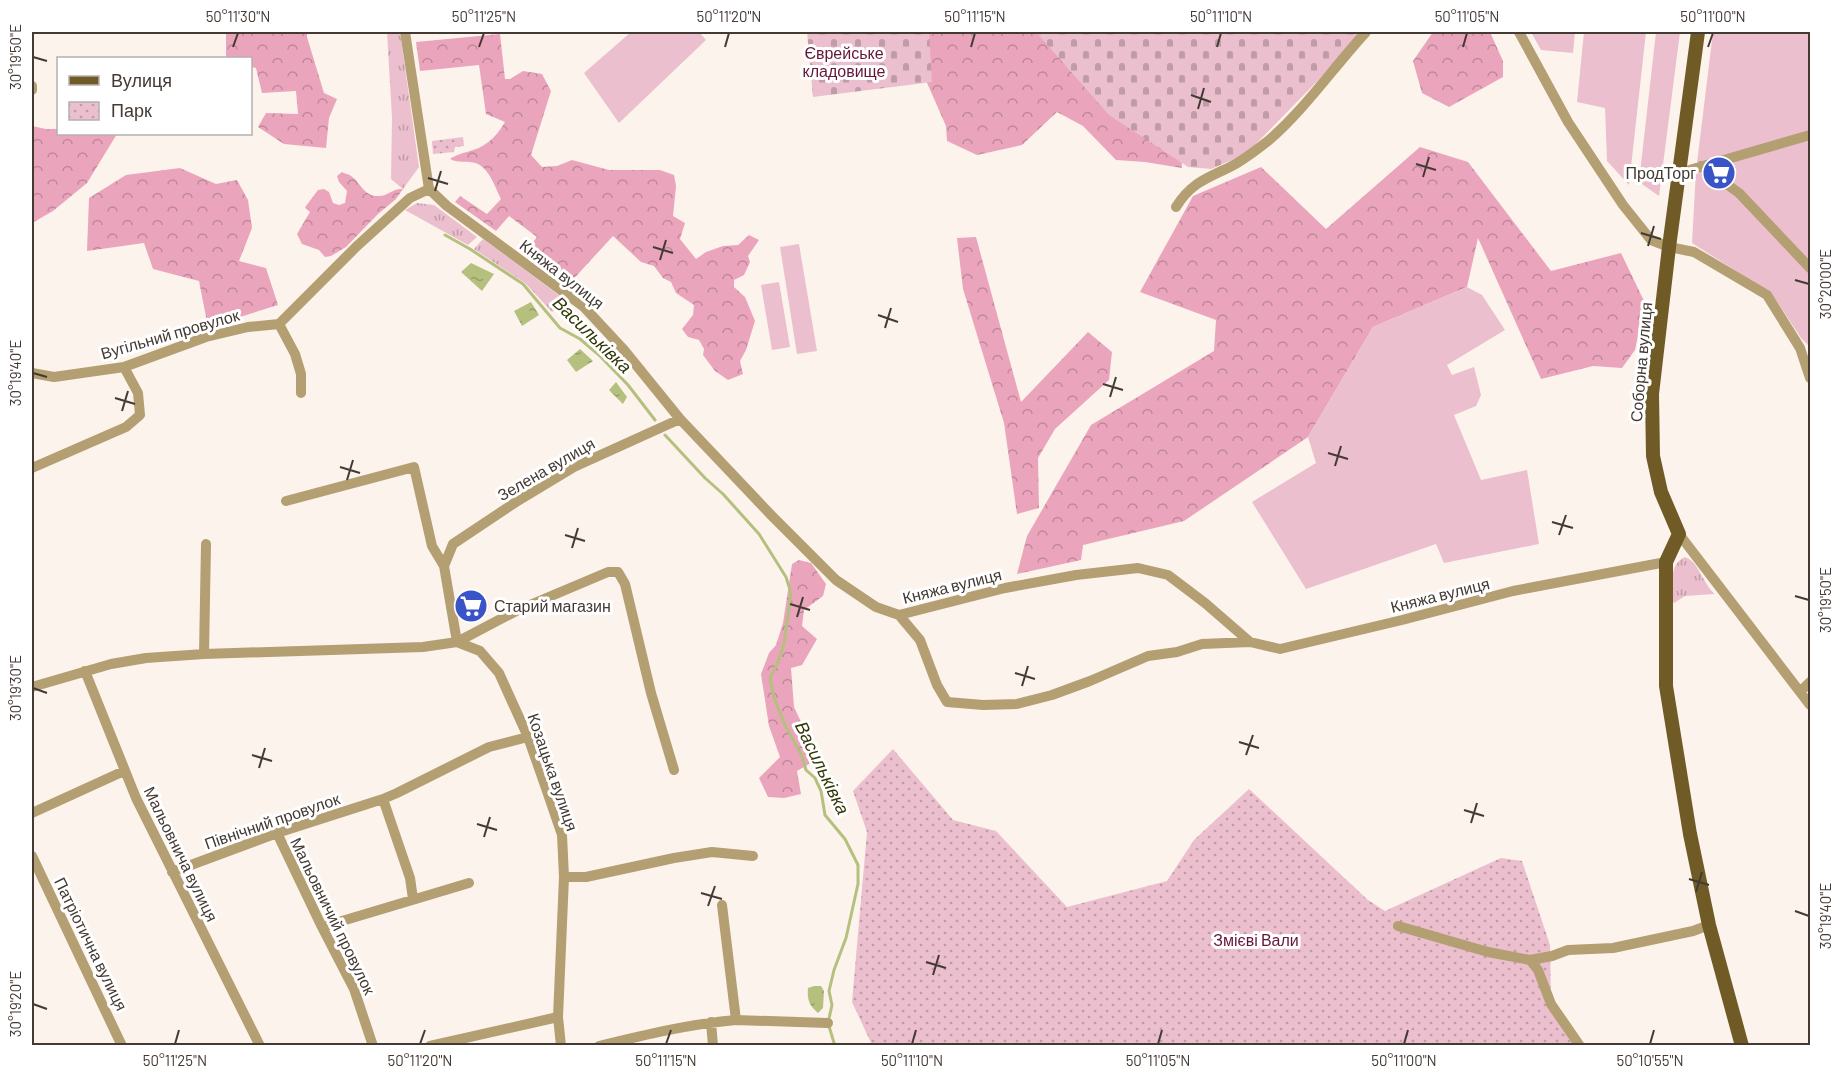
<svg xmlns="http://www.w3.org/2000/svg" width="1842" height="1077" font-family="Barlow,sans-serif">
  <defs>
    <pattern id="grass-tufts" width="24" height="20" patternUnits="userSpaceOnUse" patternTransform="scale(1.5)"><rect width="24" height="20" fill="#ebbfcd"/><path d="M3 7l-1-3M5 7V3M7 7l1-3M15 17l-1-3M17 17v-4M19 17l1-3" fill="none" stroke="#c09ca7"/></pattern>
    <pattern id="forest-crowns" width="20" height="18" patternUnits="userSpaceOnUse" patternTransform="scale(1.5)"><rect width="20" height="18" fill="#eaa5bc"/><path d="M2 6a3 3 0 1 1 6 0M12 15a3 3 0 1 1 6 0" fill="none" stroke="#bf879a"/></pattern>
    <pattern id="cemetery-stones" width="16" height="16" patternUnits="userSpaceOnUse" patternTransform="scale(1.5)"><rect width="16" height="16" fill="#ebbfcd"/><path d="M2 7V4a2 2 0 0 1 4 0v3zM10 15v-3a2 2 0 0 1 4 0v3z" fill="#c09ca7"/></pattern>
    <pattern id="park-dots" width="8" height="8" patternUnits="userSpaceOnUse" patternTransform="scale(1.5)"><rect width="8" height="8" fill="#ebbfcd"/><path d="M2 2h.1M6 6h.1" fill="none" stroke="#c09ca7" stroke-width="1.8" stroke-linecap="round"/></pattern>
    <pattern id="water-ripples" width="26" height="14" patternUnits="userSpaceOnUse" patternTransform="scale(1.5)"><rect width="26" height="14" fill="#b5c07f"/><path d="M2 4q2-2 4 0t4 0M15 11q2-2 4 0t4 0" fill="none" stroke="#959d69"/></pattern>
  </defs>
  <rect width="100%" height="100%" fill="#fcf3ec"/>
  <path fill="url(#grass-tufts)" d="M 387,32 L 400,32 L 419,167 L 403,189 L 391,179 L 392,118 Z
    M 417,203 L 434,205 L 477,237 L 468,245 L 405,210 Z
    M 483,239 L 564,299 L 556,304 L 559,307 L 552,312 L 525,283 L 474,249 Z
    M 1685,557 C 1697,562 1698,571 1705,581 C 1707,586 1711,590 1714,594 L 1685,596 L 1674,603 L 1670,598 C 1672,584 1670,563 1685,557 Z"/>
  <path fill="url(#forest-crowns)" d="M 226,32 L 307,32 L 307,37 L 324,93 L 337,99 L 329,118 L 326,148 L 284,144 L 258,127 L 266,113 L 298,114 L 296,91 L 262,93 L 256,68 L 251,67 L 250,58 L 226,58 Z
    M 929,32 L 1143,32 L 1179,106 L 1182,168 L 1145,162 L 1116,160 L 1083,126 L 1057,112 L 1022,145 L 977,155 L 947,141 L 946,126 L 924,76 Z
    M 1433,32 L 1490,32 L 1503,61 L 1503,77 L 1449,107 L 1422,93 L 1413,61 Z
    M 500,34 L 505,79 L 510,79 L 523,71 L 542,74 L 551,91 L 531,155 L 542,167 L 557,166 L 572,160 L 609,170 L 660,170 L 674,175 L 676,186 L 673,216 L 685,223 L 680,239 L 696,259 L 706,252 L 723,246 L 738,245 L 749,235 L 759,240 L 748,256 L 750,262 L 744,275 L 734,280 L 734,287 L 745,297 L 755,321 L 746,350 L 740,361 L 743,374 L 728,380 L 715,371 L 703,355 L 704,349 L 699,340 L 688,337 L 682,329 L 693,315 L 694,305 L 676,293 L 671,282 L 663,278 L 654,266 L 641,262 L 613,236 L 568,285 L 525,253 L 537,237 L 509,216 L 496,231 L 455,202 L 460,196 L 487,214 L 501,199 C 494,185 488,163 470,162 C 463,161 457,163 450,159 C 457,154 465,153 473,150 C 489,145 497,135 505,122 L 486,114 L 479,65 L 420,71 L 416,42 Z
    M 32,126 L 46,129 L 58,129 L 58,134 L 117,134 L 87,183 L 53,211 L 32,223 Z
    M 1420,147 L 1468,162 L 1551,271 L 1621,253 L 1645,303 L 1635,350 L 1622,368 L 1593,366 L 1541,379 L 1478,238 L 1467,287 L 1373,327 L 1308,437 L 1184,521 L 1083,545 L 1081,560 L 1017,574 L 1027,536 L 1091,425 L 1214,351 L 1216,320 L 1140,292 L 1193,196 L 1261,167 L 1326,229 Z
    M 180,168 L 216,184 L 237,180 L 248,200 L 252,228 L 239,261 L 266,268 L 278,305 L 208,327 L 199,281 L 153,269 L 144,243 L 87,251 L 89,198 L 126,175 Z
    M 342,172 C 345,174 349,174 351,176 C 361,183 364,197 379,196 C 388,196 393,188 403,189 L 396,199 L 378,214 L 346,247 L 331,256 L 325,257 L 319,250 L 302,244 L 297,234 L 310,212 L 305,208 L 306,206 L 318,190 L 324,189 L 329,192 L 333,203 L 339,205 L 345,203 L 347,191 L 339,182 L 337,176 Z
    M 976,237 L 1021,402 L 1088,332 L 1112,352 L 1109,380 L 1055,429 L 1038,458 L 1039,508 L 1017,514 L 1004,423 L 963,289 L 957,238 Z
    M 799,560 L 811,563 L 826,584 L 823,596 L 804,610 L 802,626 L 817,639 L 802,665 L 791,668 L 794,707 L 802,724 L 817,747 L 816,760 L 797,771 L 801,794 L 784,798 L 768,797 L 759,778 L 780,757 L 769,726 L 761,674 L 769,653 L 776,645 L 783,623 L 792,564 Z"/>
  <path fill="url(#cemetery-stones)" d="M 807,32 L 929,32 L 932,82 L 813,97 Z
    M 1036,32 L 1360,32 L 1334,64 L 1246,154 L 1211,169 L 1188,167 L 1109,115 Z"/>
  <path fill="url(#park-dots)" d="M 463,137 L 464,146 L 455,147 L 454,152 L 433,154 L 432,141 Z
    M 893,749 L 953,820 L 996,831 L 1067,907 L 1167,881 L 1194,840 L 1249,789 L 1368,900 L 1385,911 L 1501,858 L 1522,861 L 1550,945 L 1551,1004 L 1576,1045 L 872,1045 L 852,1002 L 867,832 L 853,791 Z"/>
  <path fill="#ebbfcd" d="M 631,32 L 699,32 L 706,40 L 619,123 L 584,73 Z
    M 1531,32 L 1575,32 L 1573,53 L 1541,50 Z
    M 1584,32 L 1646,32 L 1629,185 L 1607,161 L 1605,108 L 1577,102 Z
    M 1656,32 L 1680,32 L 1659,196 L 1639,182 Z
    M 1713,32 L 1810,32 L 1810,347 L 1801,338 L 1772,294 L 1692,243 L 1696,171 Z
    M 799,244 L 817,351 L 797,354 L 780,247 Z
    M 779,282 L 790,347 L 772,350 L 761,285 Z
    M 1467,287 L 1482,295 L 1505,330 L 1447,365 L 1452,375 L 1474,367 L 1481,395 L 1476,406 L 1454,415 L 1481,480 L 1527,470 L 1539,544 L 1444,563 L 1436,544 L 1306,589 L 1252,502 L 1316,463 L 1308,437 L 1373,327 Z"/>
  <path fill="url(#water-ripples)" d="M 471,263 L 494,274 L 482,291 L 461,272 Z
    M 531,302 L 539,315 L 522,326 L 514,311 Z
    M 580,349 L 593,361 L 576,372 L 567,360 Z
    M 616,382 L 627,397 L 623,404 L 609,390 Z
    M 814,986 L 821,986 L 824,991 L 823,1008 L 818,1013 C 809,1005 807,1000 808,988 Z"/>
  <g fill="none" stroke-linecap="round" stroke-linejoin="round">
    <path stroke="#b5c07f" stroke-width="3" d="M 445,235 L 470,249 L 523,284 L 560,328 L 580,339 L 599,355 L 628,385 L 655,420
      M 665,435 L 705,478 L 723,494 L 759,534 L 786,577 L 791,593 L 784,644 L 778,662 L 770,678 L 774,698 L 784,723 L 802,756 L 806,770 L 815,778 L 821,791 L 825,815 L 845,839 L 858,865 L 858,884 L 846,938 L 834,970 L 829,991 L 832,1005 L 828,1023 L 835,1046"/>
    <path stroke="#b39f72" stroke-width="10" d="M 405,32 L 429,189 L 447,206 L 584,307 L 624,350 L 680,419 L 772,516 L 836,580 L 876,607 L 899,615 L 1005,588 L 1076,575 L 1138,568 L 1168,575 L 1205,603 L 1250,642 L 1280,649 L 1402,620 L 1513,591 L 1666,562
      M 1519,32 L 1568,122 L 1623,205 L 1651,240 L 1669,247 L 1694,252 L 1767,295 L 1800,348 L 1810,378
      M 32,86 L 32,90
      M 1701,166 L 1739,193 L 1810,268
      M 1679,173 L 1810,135
      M 1176,207 C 1191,183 1207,178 1230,167 C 1244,160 1256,150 1268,141 C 1305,109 1333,68 1366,32
      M 279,324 L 357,246 L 410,198 L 429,189
      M 32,373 L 54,377 L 124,367 L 206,337 L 248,327 L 279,324 L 295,354 L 301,374 L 301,393
      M 32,468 L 126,427 L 140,415 L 138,393 L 124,367
      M 286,501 L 414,467 L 432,546 L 444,566 L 457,642 L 518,610 L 608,572 L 618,572 L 625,584 L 651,693 L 674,770
      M 1679,534 L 1810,705
      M 444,566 L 453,544 L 516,502 L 574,467 L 680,419
      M 899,615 L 920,640 L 937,685 L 947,702 L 983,705 L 1017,704 L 1052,695 L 1090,681 L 1148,656 L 1177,652 L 1202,644 L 1250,642
      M 204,654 L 206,544
      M 85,671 L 136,798 L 260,1046
      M 32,687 L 111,664 L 146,658 L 204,654 L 423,647 L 457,642 L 480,651 L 499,673 L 528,737 L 547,791 L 562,835 L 564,877 L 558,1017 L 561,1046
      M 1800,692 L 1810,682
      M 383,799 L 410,878 L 413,899
      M 32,813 L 124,771
      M 277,833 L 322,927 L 354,989 L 373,1046
      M 32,856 L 122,1046
      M 172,872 L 277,833 L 383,799 L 397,793 L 489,747 L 528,737
      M 564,877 L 586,877 L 674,858 L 712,852 L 753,856
      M 1398,926 L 1488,952 L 1530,960 L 1538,970 L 1551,1004 L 1580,1046
      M 322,927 L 469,883
      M 1530,960 L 1552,956 L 1568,950 L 1613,948 L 1693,931 L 1709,925
      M 736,1020 L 828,1023
      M 711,1022 L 713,1046
      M 430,1046 L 558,1017
      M 599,1046 C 644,1035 689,1024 736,1020 L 722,905"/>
    <path stroke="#705b27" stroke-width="14" d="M 1698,32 L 1669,247 L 1652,394 L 1653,456 L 1661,492 L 1679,534 L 1666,562 L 1666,686 L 1690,834 L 1709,925 L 1742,1046"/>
  </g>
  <path fill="none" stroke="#443a34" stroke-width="2" d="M 233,47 L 238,33M 479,47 L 484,33M 725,47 L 729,33M 971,47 L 975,33M 1217,47 L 1221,33M 1463,47 L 1467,33M 1708,47 L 1713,33M 33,57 L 47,61M 1191,95 L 1211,102M 1198,109 L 1204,88M 1416,164 L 1436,170M 1423,177 L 1429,157M 428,178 L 448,184M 435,191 L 441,171M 1641,233 L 1661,239M 1648,246 L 1654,226M 653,247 L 673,253M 660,260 L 666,240M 1795,280 L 1809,284M 878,315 L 898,322M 885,328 L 891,308M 33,373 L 47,377M 1103,384 L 1123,390M 1110,397 L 1116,377M 115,398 L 135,404M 122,411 L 128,391M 1328,453 L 1348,459M 1335,466 L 1341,446M 340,467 L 360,473M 347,480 L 353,460M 1552,522 L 1573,528M 565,535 L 585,541M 1559,535 L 1566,515M 572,548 L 578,528M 1795,596 L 1809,600M 790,604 L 810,610M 797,617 L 803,597M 1015,673 L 1035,679M 1022,686 L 1028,666M 33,688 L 47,693M 1239,742 L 1259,748M 252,755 L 272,761M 1246,755 L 1253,735M 259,768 L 265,748M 1464,810 L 1484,816M 1471,823 L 1477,803M 477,824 L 497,830M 484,837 L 490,817M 1689,879 L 1709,885M 1696,892 L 1702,872M 701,893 L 722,899M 708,906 L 715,886M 1795,911 L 1809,916M 926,962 L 946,968M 933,975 L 939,955M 33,1004 L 47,1009M 175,1044 L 179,1030M 420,1044 L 425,1030M 666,1044 L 671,1030M 912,1044 L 916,1030M 1158,1044 L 1162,1030M 1404,1044 L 1408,1030M 1650,1044 L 1654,1030"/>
  <defs>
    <g id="supermarket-disc" transform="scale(1.725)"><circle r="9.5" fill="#3954c6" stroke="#fff"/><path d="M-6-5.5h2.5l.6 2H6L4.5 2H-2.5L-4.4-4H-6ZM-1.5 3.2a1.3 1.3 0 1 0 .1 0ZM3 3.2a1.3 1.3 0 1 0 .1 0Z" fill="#fff"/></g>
  </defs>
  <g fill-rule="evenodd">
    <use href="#supermarket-disc" x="1719" y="173"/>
    <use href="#supermarket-disc" x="471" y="606"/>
  </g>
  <g text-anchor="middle" stroke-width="6" stroke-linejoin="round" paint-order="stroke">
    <g font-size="16" fill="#651539" stroke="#fff">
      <text x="844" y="59">Єврейське<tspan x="844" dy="18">кладовище</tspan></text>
      <text x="1256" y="946">Змієві Вали</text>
    </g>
    <g font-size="16" fill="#443a34" stroke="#fff" text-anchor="end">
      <text x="1696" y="179">ПродТорг</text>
      <text x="494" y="612" text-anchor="start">Старий магазин</text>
    </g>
    <g font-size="16" fill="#443a34" stroke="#fff">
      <text transform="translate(562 274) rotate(38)" y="6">Княжа вулиця</text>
      <text transform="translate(170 334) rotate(-16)" y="6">Вугільний провулок</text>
      <text transform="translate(1641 362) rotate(-85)" y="6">Соборна вулиця</text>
      <text transform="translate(546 469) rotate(-30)" y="6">Зелена вулиця</text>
      <text transform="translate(952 586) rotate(-14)" y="6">Княжа вулиця</text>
      <text transform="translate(1440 595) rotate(-14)" y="6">Княжа вулиця</text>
      <text transform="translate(553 772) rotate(71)" y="6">Козацька вулиця</text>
      <text transform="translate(272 821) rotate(-19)" y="6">Північний провулок</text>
      <text transform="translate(181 854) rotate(64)" y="6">Мальовнича вулиця</text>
      <text transform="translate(333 916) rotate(64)" y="6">Мальовничий провулок</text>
      <text transform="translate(91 944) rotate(64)" y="6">Патріотична вулиця</text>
    </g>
    <g font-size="18" font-style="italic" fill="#313704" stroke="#fff">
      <text transform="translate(592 335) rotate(44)" y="6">Васильківка</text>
      <text transform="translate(822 768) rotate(64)" y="6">Васильківка</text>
    </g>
  </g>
  <rect width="1842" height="1077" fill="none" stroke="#ffffff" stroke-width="66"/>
  <rect x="57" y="57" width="195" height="78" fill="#ffffff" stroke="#b4b0ae" stroke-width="1.5"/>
  <rect x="69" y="76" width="30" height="9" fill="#705b27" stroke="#b4b0ae" stroke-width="1.5"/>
  <text x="111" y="87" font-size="18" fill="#443a34">Вулиця</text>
  <rect x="69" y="102" width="30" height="18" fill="url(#park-dots)" stroke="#b4b0ae" stroke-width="1.5"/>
  <text x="111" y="117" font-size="18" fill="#443a34">Парк</text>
  <rect x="33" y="33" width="1776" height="1011" fill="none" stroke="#443a34" stroke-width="2"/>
  <g font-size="15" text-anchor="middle" fill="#443a34">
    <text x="238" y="22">50°11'30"N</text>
    <text x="484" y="22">50°11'25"N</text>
    <text x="729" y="22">50°11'20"N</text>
    <text x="975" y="22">50°11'15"N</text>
    <text x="1221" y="22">50°11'10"N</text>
    <text x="1467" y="22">50°11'05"N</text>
    <text x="1713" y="22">50°11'00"N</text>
    <text transform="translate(16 57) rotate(-90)" y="5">30°19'50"E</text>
    <text transform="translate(1826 284) rotate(-90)" y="5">30°20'00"E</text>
    <text transform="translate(16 373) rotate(-90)" y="5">30°19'40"E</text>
    <text transform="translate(1826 600) rotate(-90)" y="5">30°19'50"E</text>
    <text transform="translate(16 688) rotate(-90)" y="5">30°19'30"E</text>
    <text transform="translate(1826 916) rotate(-90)" y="5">30°19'40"E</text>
    <text transform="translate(16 1004) rotate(-90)" y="5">30°19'20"E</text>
    <text x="175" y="1066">50°11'25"N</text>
    <text x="420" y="1066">50°11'20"N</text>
    <text x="666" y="1066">50°11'15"N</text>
    <text x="912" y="1066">50°11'10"N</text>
    <text x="1158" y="1066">50°11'05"N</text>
    <text x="1404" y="1066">50°11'00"N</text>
    <text x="1650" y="1066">50°10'55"N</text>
  </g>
</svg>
